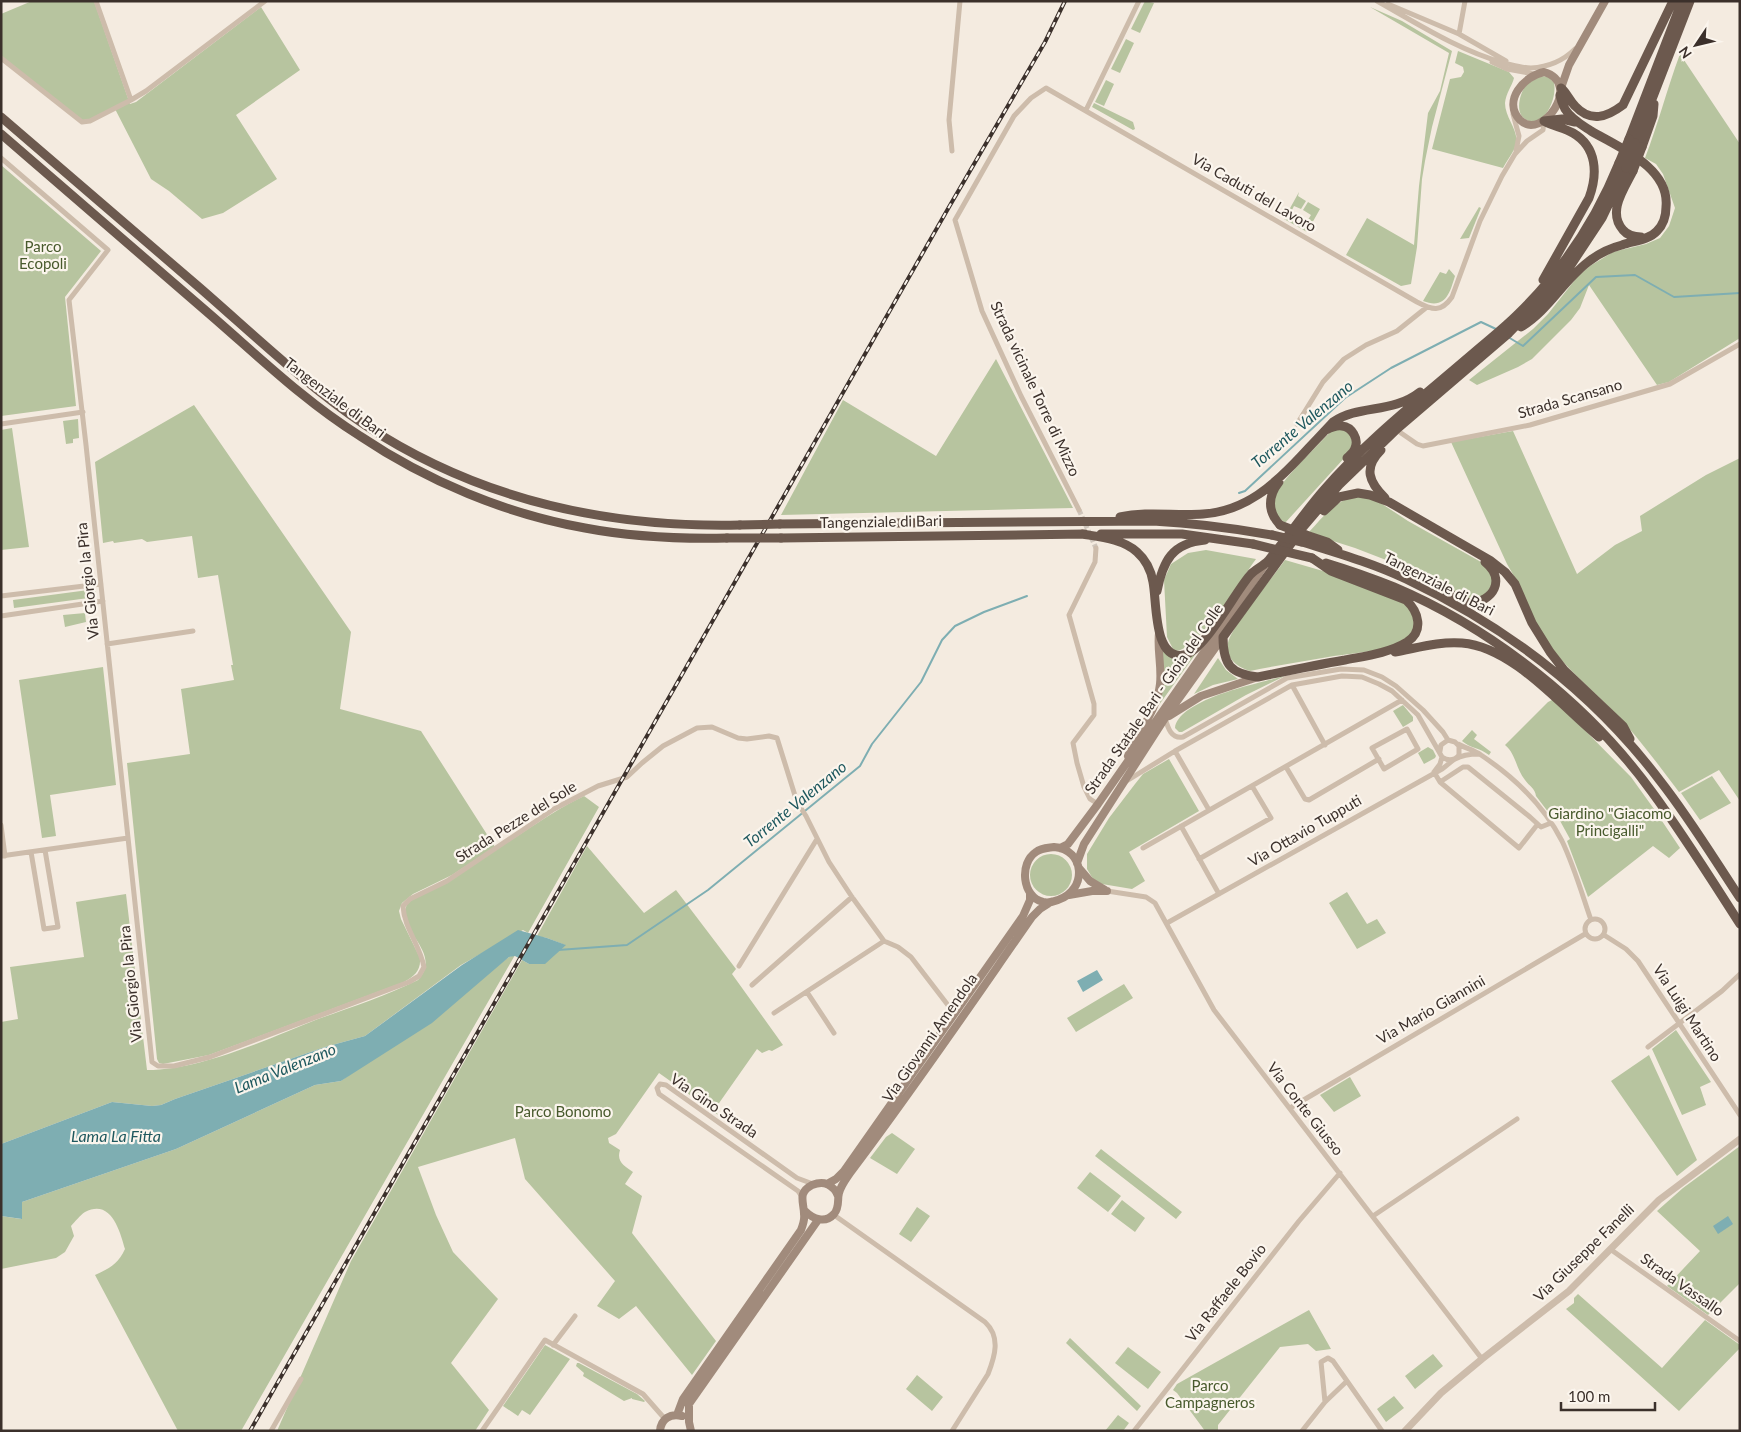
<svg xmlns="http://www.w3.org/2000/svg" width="1741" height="1432" font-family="Lato,sans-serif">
  <rect width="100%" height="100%" fill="#f4ebe0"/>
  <path fill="#b7c49f" d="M 32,1 L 94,1 L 130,104 L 136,102 L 261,7 L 300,70 L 236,115 L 277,179 L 223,213 L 202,219 L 169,191 L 151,179 L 114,107 L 86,123 L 1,59 L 1,14 Z
    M 1145,1 L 1154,3 L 1140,33 L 1131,29 Z
    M 1370,7 L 1402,21 L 1452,51 L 1432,127 L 1425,161 L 1422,179 L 1417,247 L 1411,284 L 1401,286 L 1346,255 L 1367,218 L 1414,245 L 1419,186 L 1428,113 L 1440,91 L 1449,53 Z
    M 1126,39 L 1134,43 L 1120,73 L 1111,69 Z
    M 1458,51 L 1509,72 L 1514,78 C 1512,86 1506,93 1505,103 C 1505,118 1519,130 1516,144 C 1514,152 1507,160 1503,168 L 1432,149 L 1450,79 L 1461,77 L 1464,72 L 1463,67 L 1455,63 Z
    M 1680,54 L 1740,144 L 1740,338 L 1669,382 L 1657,385 L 1589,285 L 1580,308 L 1571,320 L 1532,359 L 1518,367 L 1477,385 L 1469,380 L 1533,329 L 1548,314 L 1578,276 L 1590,266 L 1613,252 L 1646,244 L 1660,238 L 1669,226 L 1675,208 L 1663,174 L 1656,164 L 1645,158 C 1658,124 1667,89 1680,54 Z
    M 1541,76 L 1549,77 L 1554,83 C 1557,96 1547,124 1530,121 C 1513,118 1519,93 1527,84 C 1531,81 1536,79 1541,76 Z
    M 1106,80 L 1114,84 L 1104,106 L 1095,102 Z
    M 1094,103 L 1133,122 L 1135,129 L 1133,130 L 1092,107 Z
    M 1,165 L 101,251 L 65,297 L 76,406 L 1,416 Z
    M 1299,192 L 1298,196 L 1306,201 L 1301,209 L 1294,206 L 1290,214 L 1306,223 L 1311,215 L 1303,210 L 1308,202 L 1320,209 L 1307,232 L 1284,219 Z
    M 1479,207 L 1481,208 L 1469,238 L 1460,239 Z
    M 1449,269 L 1455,276 C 1450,292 1446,310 1423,301 L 1440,272 L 1446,274 Z
    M 996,359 L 1073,508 L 781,515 L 843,400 L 936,456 Z
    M 194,405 L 351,632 L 340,709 L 421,731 L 495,847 L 452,875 L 413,894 L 402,903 L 399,911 L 401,919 L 420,958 C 421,971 414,976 404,982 L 209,1055 L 163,1064 L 159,1063 L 157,1059 L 127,763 L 190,754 L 181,689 L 234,680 L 231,665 L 233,665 L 218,575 L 198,578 L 192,536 L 147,542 L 142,539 L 114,543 L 113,541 L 103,543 L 95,462 Z
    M 78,419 L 79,438 L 73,439 L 73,443 L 66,444 L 63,421 Z
    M 12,428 L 29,547 L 1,550 L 1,430 Z
    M 1340,428 L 1350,434 L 1353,446 L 1347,455 L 1285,523 C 1278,518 1271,510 1273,500 C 1278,482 1317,447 1331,431 Z
    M 1513,431 L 1577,574 L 1615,545 L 1642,531 L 1640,516 L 1706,475 L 1740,458 L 1740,801 L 1719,770 L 1679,792 C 1657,763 1636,734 1611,709 C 1589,687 1565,667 1547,642 C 1530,619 1523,589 1507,564 L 1451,442 Z
    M 1354,496 L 1376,500 L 1408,521 L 1481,562 L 1491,573 L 1493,584 L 1483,597 L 1468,600 L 1399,565 L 1355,548 L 1308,533 C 1323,517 1333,503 1354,496 Z
    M 1206,550 L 1256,559 C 1242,578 1198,653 1174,651 L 1167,637 L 1164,580 L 1171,564 L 1188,553 Z
    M 1285,560 L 1330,573 L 1405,603 C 1413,612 1419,627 1408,637 C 1391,651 1355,653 1334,656 C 1306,661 1278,665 1250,671 C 1237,667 1225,658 1228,643 C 1231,627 1274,576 1285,560 Z
    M 96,589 L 96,597 L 14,608 L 13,600 Z
    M 85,613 L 86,622 L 65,627 L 63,615 Z
    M 1164,651 C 1180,660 1181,661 1197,652 L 1159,705 L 1164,682 L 1162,652 Z
    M 1218,658 L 1226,670 L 1238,679 L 1213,685 L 1194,694 Z
    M 103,667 L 116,785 L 50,795 L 56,836 L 42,838 L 19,680 Z
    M 1285,676 L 1246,695 L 1182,732 L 1179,732 L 1175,728 C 1179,699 1260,683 1285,676 Z
    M 1554,699 L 1631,777 L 1654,809 L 1680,848 L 1669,858 L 1653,846 L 1588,897 L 1567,841 L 1570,839 L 1559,819 L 1555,821 L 1536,796 C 1535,788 1529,786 1525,780 C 1516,769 1516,754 1505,745 L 1548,702 Z
    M 1403,705 L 1413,717 L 1413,721 L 1403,727 L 1393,711 Z
    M 1472,730 L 1477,735 L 1474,739 L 1491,752 L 1489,755 C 1480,748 1470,748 1462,741 Z
    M 1428,747 L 1433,750 L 1436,756 L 1435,758 L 1424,764 L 1418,753 Z
    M 1169,759 L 1199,811 L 1129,852 L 1145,881 L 1132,889 L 1102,884 L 1093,879 L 1087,869 L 1087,854 L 1109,818 L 1135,784 L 1143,774 Z
    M 1712,776 L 1731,803 L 1700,820 L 1681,793 Z
    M 584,796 L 599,807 L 528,933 L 523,930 L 461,965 L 365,1036 L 325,1047 L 175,1099 L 161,1105 L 152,1106 L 112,1102 L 1,1144 L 1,1022 L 18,1019 L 10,967 L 84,957 L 76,902 L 126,894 L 147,1070 C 201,1070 268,1039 318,1019 C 352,1007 386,996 418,980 C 443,953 398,932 406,907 C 410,895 431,892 441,885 C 468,868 495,850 522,833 C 542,820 562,806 584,796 Z
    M 587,846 L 644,913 L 676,890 L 736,969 L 732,974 L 783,1045 L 772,1051 L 769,1050 L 762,1053 L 757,1049 L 717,1106 L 716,1111 L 718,1115 L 659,1073 L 616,1134 L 608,1138 L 609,1143 L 620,1150 C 616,1162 625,1166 633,1172 L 625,1184 L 642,1196 L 632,1233 L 716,1341 L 692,1375 L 636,1306 L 619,1319 L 597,1306 L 615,1281 L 525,1179 L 515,1138 L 418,1167 L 436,1215 L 453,1252 L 498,1299 L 451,1363 L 489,1410 L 475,1431 L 277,1431 L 351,1261 L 522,960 L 529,964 L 565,945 L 547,938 L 537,936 Z
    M1030 875a21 21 0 1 1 42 0a21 21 0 1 1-42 0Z
    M 1347,892 L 1367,924 L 1377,919 L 1386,933 L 1357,949 L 1329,903 Z
    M 515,955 L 241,1431 L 178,1431 L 95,1275 C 110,1268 118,1264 125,1249 C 120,1231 111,1198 85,1212 C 80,1215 75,1222 71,1226 L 74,1236 L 65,1252 L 56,1258 L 1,1269 L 1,1216 L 21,1219 L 22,1202 L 176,1149 L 315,1085 L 341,1081 L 509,957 Z
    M 1124,984 L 1133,998 L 1076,1032 L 1067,1018 Z
    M 1676,1030 L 1711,1082 L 1700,1087 L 1706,1105 L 1682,1115 L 1652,1049 Z
    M 1649,1055 L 1697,1160 L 1677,1176 L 1611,1081 Z
    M 1350,1077 L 1361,1096 L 1334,1112 L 1320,1095 Z
    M 892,1133 L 915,1149 L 897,1174 L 870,1158 L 886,1137 Z
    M 1740,1146 L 1740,1283 L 1708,1315 L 1667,1286 L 1700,1251 L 1657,1211 L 1683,1188 Z
    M 1101,1149 L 1182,1212 L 1176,1219 L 1095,1156 Z
    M 1090,1172 L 1121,1196 L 1108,1212 L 1077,1188 Z
    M 1122,1200 L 1145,1218 L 1135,1232 L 1111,1214 Z
    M 917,1207 L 930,1216 L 911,1242 L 899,1234 Z
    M 1578,1294 L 1662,1368 L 1705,1320 L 1740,1345 L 1740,1348 L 1679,1411 L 1566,1309 L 1574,1303 L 1574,1298 Z
    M 1309,1310 L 1331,1349 L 1316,1351 L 1308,1344 L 1280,1347 L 1218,1425 L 1218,1431 L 1205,1431 L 1177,1393 L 1173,1390 L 1177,1384 Z
    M 1070,1338 L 1141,1406 L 1137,1411 L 1066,1343 Z
    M 545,1345 L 570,1359 L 530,1415 L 522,1410 L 518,1416 L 503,1406 Z
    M 1128,1347 L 1161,1372 L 1148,1389 L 1115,1363 Z
    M 1433,1354 L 1443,1366 L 1415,1389 L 1405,1376 Z
    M 577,1363 L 579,1363 L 637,1394 L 645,1401 L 644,1402 L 632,1399 L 632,1398 L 624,1401 L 583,1376 L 584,1373 L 576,1366 Z
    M 917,1375 L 943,1397 L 932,1411 L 906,1389 Z
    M 1394,1396 L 1404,1408 L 1386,1422 L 1377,1409 Z
    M 1118,1415 L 1129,1423 L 1123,1431 L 1105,1431 Z"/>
  <path fill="#7eaeb2" d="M 518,930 L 547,938 L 566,945 L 545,964 L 529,964 L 515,956 L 509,957 L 432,1023 L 341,1081 L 315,1085 L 176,1149 L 22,1202 L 22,1219 L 1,1216 L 1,1144 L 112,1102 L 152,1106 L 161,1105 L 175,1099 L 325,1047 L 365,1036 L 462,965 Z
    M 1097,970 L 1103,980 L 1083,992 L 1077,981 Z
    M 1728,1216 L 1733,1224 L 1718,1234 L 1713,1226 Z"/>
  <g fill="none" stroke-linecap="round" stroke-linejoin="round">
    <path stroke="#7eaeb2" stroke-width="2" d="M 1508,337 L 1523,346 L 1596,277 L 1635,275 L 1674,297 L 1740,293
      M 1239,493 L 1245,491 L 1345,398 L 1391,368 L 1481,322 L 1496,329
      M 558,950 L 627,945 L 708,890 L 860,766 L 872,744 L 921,682 L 942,640 L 955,626 L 984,612 L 1027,596"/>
    <path stroke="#cfc6bc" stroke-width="5" stroke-dasharray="5 2.5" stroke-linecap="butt" d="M 1079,510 L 1096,548"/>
    <path stroke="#cdbcab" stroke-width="5" d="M 1377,1 C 1418,24 1458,50 1504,63 C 1513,65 1522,68 1531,68 C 1548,67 1563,61 1575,49
      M 1388,4 L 1459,34 L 1506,61
      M 1459,34 L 1465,1
      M 1,58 L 82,122 L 90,121 L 131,100 L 96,1
      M 1492,62 L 1507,69 L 1534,74
      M 131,100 L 146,91 L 265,1
      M 1086,110 L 1139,1
      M 1513,111 L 1513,114 L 1519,136 L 1516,151
      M 952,151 L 949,120 L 960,1
      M 1,158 L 108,250 L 69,300 L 86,445 L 152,1062 L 158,1066 L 174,1066 L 210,1057 L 409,982 L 419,976 L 424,967 C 420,945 404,928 403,906 L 410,899 L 447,881 L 554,809 L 598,786 L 627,777 L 642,763 L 663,746 L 697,728 L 712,727 L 738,738 L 747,739 L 769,736 L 777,738 L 797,802 L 806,816 L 829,862 L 852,897 L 884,941 L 898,947 L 911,957 L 954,1013
      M 1,424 L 83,412
      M 1297,424 L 1323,382 L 1344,359 L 1366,345 L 1397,331 L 1427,307
      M 1401,433 L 1417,444 L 1423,446 L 1530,425 L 1670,384 L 1740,344
      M 1079,510 L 1021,396 L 982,311 L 955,220 L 1014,116 L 1031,98 L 1046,88 L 1417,302 C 1432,310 1441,313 1452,297 L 1480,221 L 1502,176 L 1515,154 L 1527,141 L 1543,130 L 1544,121
      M 1096,548 L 1095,562 L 1069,615 L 1094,704 L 1094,715 L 1073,743 L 1077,763 L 1084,787 L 1090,799 L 1098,804
      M 1,596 L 101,584
      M 1,616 L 103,601
      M 107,644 L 193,631
      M 1292,685 L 1325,745
      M 1165,718 C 1168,728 1171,739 1183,737 L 1287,678 L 1341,669 L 1364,670 L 1382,677 L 1396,686 L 1423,710 L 1443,732 L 1448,740
      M 1407,729 L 1418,749 L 1384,769 L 1372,748 Z
      M 1458,744 C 1465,748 1474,750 1481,755 C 1514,777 1544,806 1562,841 C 1574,866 1582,894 1591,920
      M 1175,751 L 1209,810
      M 1440,751 L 1441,745 L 1448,740 L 1455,742 L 1459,746 L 1459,755 C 1454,761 1448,761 1442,757
      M 1286,767 L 1305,799 L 1309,800 L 1379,759
      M 1434,772 L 1440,782 L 1519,848 L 1537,825
      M 1125,782 L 1175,751 L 1292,685 L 1342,676 L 1362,677 L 1379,684 L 1392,691 L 1418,715 L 1442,757 L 1440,764 L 1434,772
      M 1440,782 L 1463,767 L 1468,767 L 1530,817 L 1541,827 L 1551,823
      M 1,825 L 5,856
      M 1181,826 L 1219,894
      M 1143,848 L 1402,700
      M 31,852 L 44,929 L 58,927 L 45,850
      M 1,856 L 128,838
      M 1199,859 L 1271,818 L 1252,786
      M 1107,891 L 1146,897 L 1155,903 L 1214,1010 L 1482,1359
      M1585 929a10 10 0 1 1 20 0a10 10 0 1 1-20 0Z
      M 1167,923 L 1442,769 C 1447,766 1451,761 1455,759 C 1462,755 1472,754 1479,754
      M 1604,935 L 1626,949 L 1638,961 L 1740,1115
      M 739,966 L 817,839
      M 752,985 L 852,897
      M 807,992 L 834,1033
      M 774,1013 L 884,941
      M 1648,1047 L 1722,991 L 1740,974
      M 1290,1108 L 1585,934
      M 803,1198 L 798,1191 L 659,1094 L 657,1088 L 660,1084 L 666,1085 L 797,1178 L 813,1184
      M 834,1215 L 985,1322 C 1001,1337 995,1356 988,1374 L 952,1431
      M 1373,1216 L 1517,1119
      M 1610,1249 L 1740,1341
      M 553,1345 L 575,1316
      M 1325,1402 L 1321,1362 L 1328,1358 L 1333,1361 L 1382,1431
      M 271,1431 L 301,1379
      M 482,1431 L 545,1340 L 643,1394 L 665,1419
      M 1134,1431 L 1299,1221 L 1340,1173
      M 1302,1431 L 1325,1402 L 1347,1381"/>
    <path stroke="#cdbcab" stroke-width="7" d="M 1405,1431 L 1441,1393 L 1482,1359 L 1569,1291 L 1659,1200 L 1740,1139"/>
    <path stroke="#a18b7c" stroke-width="8" d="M 1544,72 C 1583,83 1542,142 1520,120 C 1502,101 1524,76 1544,72 Z
      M 1561,88 L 1569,65 L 1605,1
      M 1169,716 L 1201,696 L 1258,677
      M 1128,756 C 1138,731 1157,712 1160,684 C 1162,667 1157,650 1159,633
      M 1054,847 C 1085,849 1088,890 1058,900 C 1053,902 1048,903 1043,902 C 1022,897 1019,863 1036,852 C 1041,848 1048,848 1054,847 Z
      M 1060,848 L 1068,844 L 1098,804 L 1264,566
      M 1077,863 L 1084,844 L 1165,718 L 1223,637
      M 1079,868 L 1090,881 L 1105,890
      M 1069,895 L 1092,891 L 1107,891
      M 827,1184 L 836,1179 L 844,1171 L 1023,916 L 1030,900 L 1030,893
      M 805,1211 C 813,1219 825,1224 834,1214 C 840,1207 837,1200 839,1193 C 841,1185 846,1179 850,1173 C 913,1090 972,1003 1032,917 L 1040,909 L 1051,902
      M 677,1415 L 683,1399 L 801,1230 C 803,1225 805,1220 804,1214 C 804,1202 797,1193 812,1185 C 817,1183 822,1182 827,1184 C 833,1187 836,1190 838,1196
      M 660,1431 C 661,1419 670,1413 682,1416
      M 691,1431 L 689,1422 L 689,1404 L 818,1220"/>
    <path stroke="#6c594e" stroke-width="9" d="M 1561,88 C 1567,93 1569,100 1575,106 C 1591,123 1607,117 1623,105 L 1673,1
      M 1,117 C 67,174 134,231 200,288 C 254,335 306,385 365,425 C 479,500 605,528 740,525
      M 1544,121 L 1562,119 L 1575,122
      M 1,134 C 70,193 138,252 206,311 C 256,354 304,401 360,436 C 427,481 506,514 585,528 C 632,537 680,539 727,538
      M 1629,139 L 1682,1
      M 1635,143 L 1690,1
      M 1642,147 L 1653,116 L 1654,104
      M 1633,171 C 1624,189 1607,212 1623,230 C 1628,236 1634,237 1641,237
      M 1543,280 L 1589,198 C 1598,174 1597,147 1573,133 C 1564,128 1553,126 1544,121
      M 1521,327 C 1548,311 1563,281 1588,262 C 1598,254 1610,248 1622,245 C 1633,241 1649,240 1657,231 C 1663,225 1666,216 1666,207 C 1670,168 1620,148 1591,131 C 1582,125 1571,119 1565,109 C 1563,105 1561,100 1560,95
      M 1326,430 C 1330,428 1336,425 1342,426 C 1352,427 1359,439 1355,448 C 1354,452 1350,455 1347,458
      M 1381,450 C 1363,468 1369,482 1385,498
      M 1279,482 C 1268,496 1267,511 1280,525
      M 1324,511 L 1339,497 L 1358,493 L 1370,495 L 1389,502 L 1491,561 L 1505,572 L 1515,584 L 1532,623 L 1550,652 L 1564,670 L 1623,726 L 1630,739
      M 1120,517 C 1147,511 1175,516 1203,514 C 1246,511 1274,485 1302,455 C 1312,444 1323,433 1333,422 C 1360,404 1392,414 1420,392
      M 780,524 L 1153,521 C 1193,523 1232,528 1272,535
      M 1082,534 C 1100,537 1123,539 1137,552 C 1146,560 1151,570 1153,582 C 1157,601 1153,661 1184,655 C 1205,651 1236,590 1251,574 C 1256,569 1263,566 1268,561 C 1287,538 1304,513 1323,491 C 1367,440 1420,399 1470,356 C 1486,342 1503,329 1518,314 C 1562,271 1596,220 1619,163
      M 1101,534 L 1182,534 L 1253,544
      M 1306,535 L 1327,542 L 1338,550
      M 781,538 L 1085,534
      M 1302,542 C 1337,553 1372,563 1406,579 C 1505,626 1594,693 1661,782 C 1690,819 1714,859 1740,898
      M 1312,558 L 1331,571 L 1406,600 C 1419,612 1424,631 1407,642 C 1389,653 1365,656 1345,660 C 1316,665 1287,671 1258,677 C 1231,674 1223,665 1223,637 L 1303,527 L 1339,485 L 1398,428 L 1509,333 L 1565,274 L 1602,218 L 1626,168
      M 1326,563 C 1349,570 1372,578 1394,587 C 1493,629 1589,705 1652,792 C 1683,834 1711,879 1740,924
      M 1407,578 L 1421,579 L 1469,603 C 1494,602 1506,579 1485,562
      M 1157,591 C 1163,561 1172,543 1205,540
      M 1395,652 C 1417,648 1440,641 1462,643 C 1513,647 1561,706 1599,737"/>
    <g stroke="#3b302b" stroke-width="4">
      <path id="rail" d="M 250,1431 L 949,207 L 1045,42 L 1065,1"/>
    </g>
    <use href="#rail" stroke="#fbf5ed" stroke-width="2" stroke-dasharray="5.5" stroke-linecap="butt"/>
    <path stroke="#6c594e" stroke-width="9" d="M 1619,163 L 1629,139
      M 1626,168 L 1635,143
      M 1633,171 L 1642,147
      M 740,525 L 780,524
      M 1280,525 L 1306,535
      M 1272,535 L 1302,542
      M 727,538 L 781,538
      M 1253,544 L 1312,558"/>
  </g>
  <g text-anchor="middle" stroke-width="4.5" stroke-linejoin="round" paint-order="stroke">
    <g font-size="15" fill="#3b302b" stroke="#fbf5ed">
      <text transform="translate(1254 193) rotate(30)" y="5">Via Caduti del Lavoro</text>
      <text transform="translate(1035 389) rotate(65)" y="5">Strada vicinale Torre di Mizzo</text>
      <text transform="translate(335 398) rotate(37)" y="5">Tangenziale di Bari</text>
      <text transform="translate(1570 399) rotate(-16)" y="5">Strada Scansano</text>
      <text transform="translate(881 522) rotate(-1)" y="5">Tangenziale di Bari</text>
      <text transform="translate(88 581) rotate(-96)" y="5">Via Giorgio la Pira</text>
      <text transform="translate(1439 584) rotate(27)" y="5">Tangenziale di Bari</text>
      <text transform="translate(1154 699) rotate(-55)" y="5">Strada Statale Bari - Gioia del Colle</text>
      <text transform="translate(516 822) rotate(-32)" y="5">Strada Pezze del Sole</text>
      <text transform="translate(1305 831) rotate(-30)" y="5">Via Ottavio Tupputi</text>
      <text transform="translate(131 984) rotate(-96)" y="5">Via Giorgio la Pira</text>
      <text transform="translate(1431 1010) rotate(-30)" y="5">Via Mario Giannini</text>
      <text transform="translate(1687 1013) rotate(57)" y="5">Via Luigi Martino</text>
      <text transform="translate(930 1038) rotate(-55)" y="5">Via Giovanni Amendola</text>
      <text transform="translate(714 1106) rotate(34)" y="5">Via Gino Strada</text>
      <text transform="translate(1305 1109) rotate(52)" y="5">Via Conte Giusso</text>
      <text transform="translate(1584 1253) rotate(-44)" y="5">Via Giuseppe Fanelli</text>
      <text transform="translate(1682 1285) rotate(35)" y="5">Strada Vassallo</text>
      <text transform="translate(1226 1293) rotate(-52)" y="5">Via Raffaele Bovio</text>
    </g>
    <g font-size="15" fill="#485a2d" stroke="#fbf5ed">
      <text x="43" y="252">Parco<tspan x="43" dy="17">Ecopoli</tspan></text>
      <text x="1610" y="819">Giardino "Giacomo<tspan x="1610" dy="17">Princigalli"</tspan></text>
      <text x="563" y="1117">Parco Bonomo</text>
      <text x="1210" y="1391">Parco<tspan x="1210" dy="17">Campagneros</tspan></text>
    </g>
    <g font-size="16" font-style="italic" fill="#1e585e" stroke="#fbf5ed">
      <text transform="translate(1302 424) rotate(-40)" y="6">Torrente Valenzano</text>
      <text transform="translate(795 804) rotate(-39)" y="6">Torrente Valenzano</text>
      <text transform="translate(285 1068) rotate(-22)" y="6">Lama Valenzano</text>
      <text x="116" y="1142">Lama La Fitta</text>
    </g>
  </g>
  <rect width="1741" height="1432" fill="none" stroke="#3b302b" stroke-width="5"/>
  <g transform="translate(1696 45) rotate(235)" stroke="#fbf5ed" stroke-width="4" paint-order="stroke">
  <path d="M0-4L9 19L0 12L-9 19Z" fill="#3b302b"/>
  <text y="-8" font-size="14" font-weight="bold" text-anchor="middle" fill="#3b302b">N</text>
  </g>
  <path d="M1561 1402v8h94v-8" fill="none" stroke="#3b302b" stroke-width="2.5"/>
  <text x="1568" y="1402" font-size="15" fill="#3b302b" stroke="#fbf5ed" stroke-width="4" paint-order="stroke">100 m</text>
</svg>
